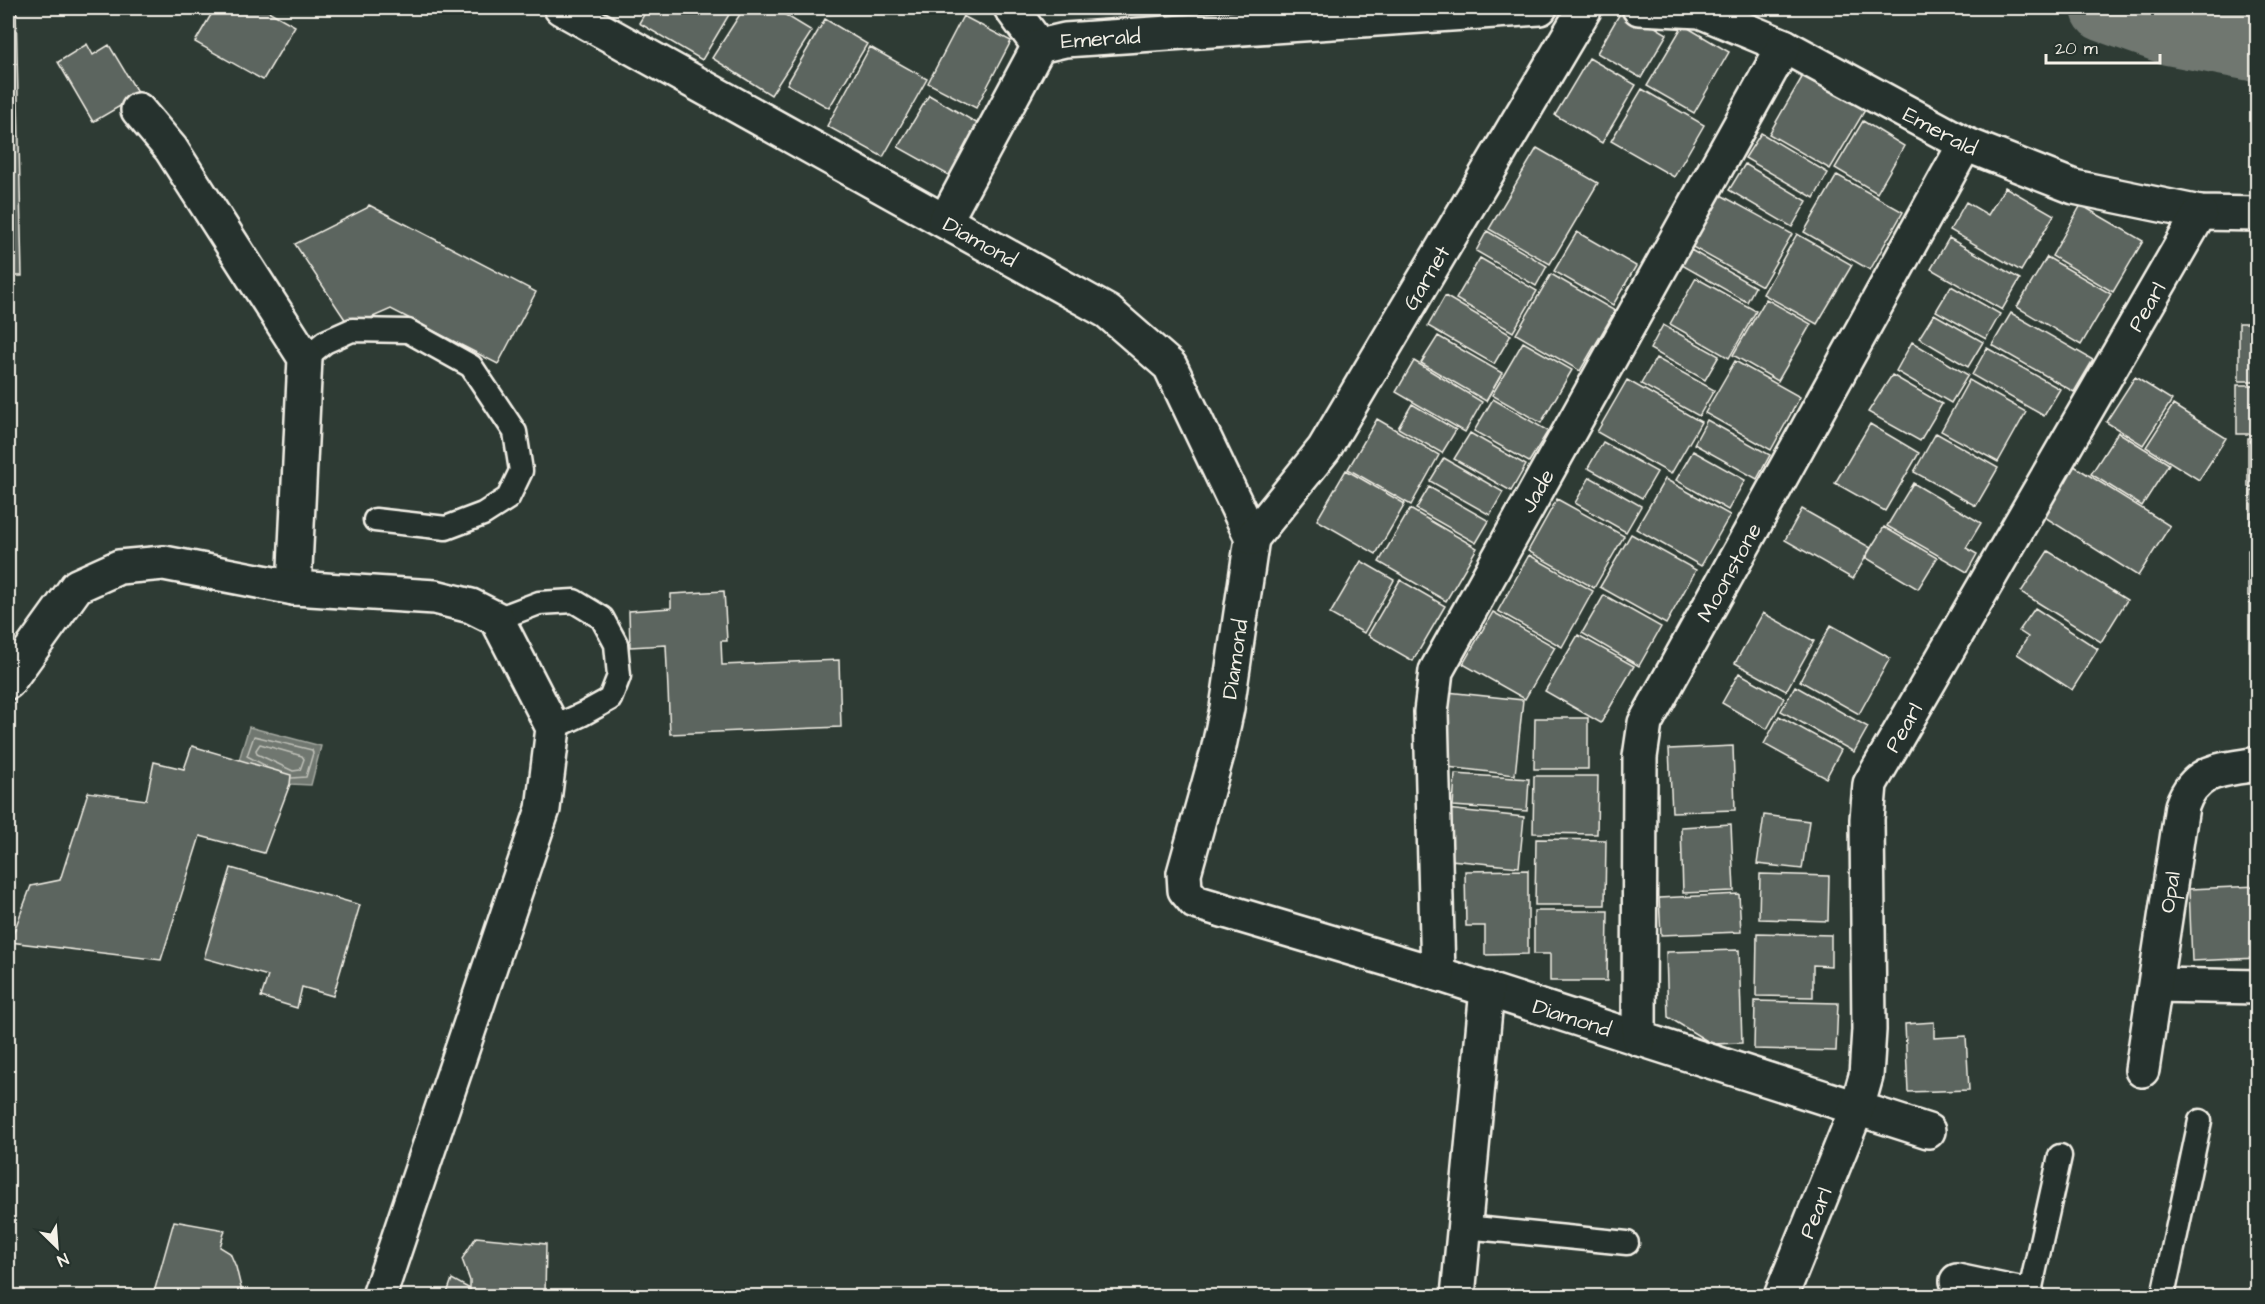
<svg xmlns="http://www.w3.org/2000/svg" width="2265" height="1304" font-family="'Architects Daughter',sans-serif">
  <rect width="100%" height="100%" fill="#2e3b34"/>
  <filter id="ink" filterUnits="userSpaceOnUse"><feTurbulence type="fractalNoise" baseFrequency=".0167" numOctaves="2"/><feDisplacementMap in="SourceGraphic" scale="12" xChannelSelector="R" yChannelSelector="G"/><feConvolveMatrix kernelMatrix="1 2 1 2 8 2 1 2 1" color-interpolation-filters="sRGB"/></filter>
  <g filter="url(#ink)">
    <path fill="#6f7770" stroke="#a4a8a0" stroke-width="1.5" d="M 249,727 L 321,746 L 311,785 L 290,784 L 239,760 Z"/>
    <g fill="none" stroke-linecap="round" stroke-linejoin="round">
      <path stroke="#bfc0b8" stroke-width="1.5" d="M 260,744 L 302,756 L 304,759 L 300,770 L 293,771 L 257,754 L 256,750 Z
        M 266,766 L 247,756 L 254,736 L 312,750 L 313,753 L 306,777 L 292,778"/>
      <path stroke="#6f7770" stroke-width="68" d="M 2105,8 L 2169,31 L 2258,48"/>
    </g>
    <path fill="#5c655e" stroke="#f4f1e8" stroke-width="1.5" d="M 8,8 L 16,8 L 22,276 L 8,276 Z
      M 215,8 L 263,8 L 295,26 L 263,80 L 195,42 Z
      M 648,8 L 733,8 L 702,60 L 639,23 Z
      M 744,8 L 774,8 L 812,31 L 771,95 L 712,58 Z
      M 1155,8 L 1204,8 L 1156,14 Z
      M 1623,8 L 1667,34 L 1641,78 L 1597,53 Z
      M 963,16 L 1011,41 L 976,108 L 928,83 Z
      M 825,19 L 867,44 L 829,108 L 787,84 Z
      M 1683,25 L 1729,52 L 1694,113 L 1647,86 Z
      M 87,44 L 93,55 L 109,45 L 139,95 L 93,122 L 58,62 Z
      M 870,47 L 927,79 L 883,157 L 827,126 Z
      M 1589,58 L 1636,85 L 1602,143 L 1555,115 Z
      M 1804,74 L 1871,100 L 1830,169 L 1769,134 Z
      M 1642,89 L 1704,125 L 1674,177 L 1611,141 Z
      M 929,95 L 980,125 L 950,176 L 898,147 Z
      M 1863,121 L 1904,146 L 1877,193 L 1835,168 Z
      M 1761,133 L 1828,173 L 1814,198 L 1745,158 Z
      M 1537,148 L 1598,183 L 1550,264 L 1489,229 Z
      M 1745,164 L 1807,201 L 1792,227 L 1729,190 Z
      M 1837,175 L 1903,212 L 1870,270 L 1804,232 Z
      M 2005,187 L 2054,215 L 2021,271 L 1950,230 L 1966,202 L 1988,215 Z
      M 1719,194 L 1792,234 L 1762,286 L 1689,245 Z
      M 369,205 L 536,292 L 498,364 L 391,309 L 350,327 L 295,244 L 367,208 Z
      M 2081,205 L 2143,241 L 2113,292 L 2052,256 Z
      M 1487,231 L 1547,266 L 1536,286 L 1476,251 Z
      M 1577,232 L 1636,266 L 1613,305 L 1554,271 Z
      M 1797,234 L 1852,265 L 1817,324 L 1763,294 Z
      M 1949,238 L 2020,279 L 2002,310 L 1931,269 Z
      M 1691,250 L 1755,287 L 1747,302 L 1682,265 Z
      M 2047,257 L 2111,294 L 2081,345 L 2017,307 Z
      M 1480,258 L 1537,291 L 1513,332 L 1456,299 Z
      M 1551,274 L 1615,311 L 1580,371 L 1516,334 Z
      M 1696,278 L 1756,311 L 1729,358 L 1670,324 Z
      M 1951,286 L 2000,314 L 1986,339 L 1936,311 Z
      M 1445,296 L 1511,335 L 1494,364 L 1428,326 Z
      M 1766,299 L 1811,324 L 1778,381 L 1733,355 Z
      M 2011,313 L 2093,360 L 2074,392 L 1992,345 Z
      M 1934,314 L 1983,342 L 1968,367 L 1919,338 Z
      M 2239,323 L 2258,323 L 2258,381 L 2239,381 Z
      M 1663,325 L 1719,356 L 1705,380 L 1650,349 Z
      M 1438,336 L 1502,373 L 1486,401 L 1421,363 Z
      M 1523,342 L 1572,370 L 1541,423 L 1492,395 Z
      M 1912,342 L 1968,375 L 1951,403 L 1896,371 Z
      M 1987,348 L 2060,389 L 2044,416 L 1972,375 Z
      M 1656,358 L 1714,390 L 1699,416 L 1641,384 Z
      M 1414,361 L 1482,402 L 1465,432 L 1396,392 Z
      M 1735,361 L 1800,397 L 1771,450 L 1705,413 Z
      M 1892,375 L 1942,404 L 1920,441 L 1868,412 Z
      M 2135,377 L 2172,400 L 2143,445 L 2106,422 Z
      M 1627,380 L 1701,422 L 1671,474 L 1597,432 Z
      M 1969,380 L 2026,412 L 1998,462 L 1941,431 Z
      M 2237,385 L 2258,385 L 2258,434 L 2237,434 Z
      M 1493,399 L 1548,431 L 1529,462 L 1474,431 Z
      M 1412,404 L 1456,430 L 1442,453 L 1398,428 Z
      M 2173,405 L 2226,438 L 2199,480 L 2146,447 Z
      M 1377,419 L 1439,455 L 1411,505 L 1348,469 Z
      M 1707,420 L 1770,455 L 1757,479 L 1694,444 Z
      M 1870,424 L 1919,453 L 1885,511 L 1835,483 Z
      M 2118,432 L 2169,464 L 2142,506 L 2091,474 Z
      M 1470,433 L 1526,465 L 1511,491 L 1454,459 Z
      M 1936,433 L 1998,468 L 1976,506 L 1914,472 Z
      M 2248,438 L 2258,438 L 2258,487 L 2248,487 Z
      M 1603,442 L 1657,472 L 1642,498 L 1588,468 Z
      M 1693,451 L 1745,480 L 1728,510 L 1676,480 Z
      M 1444,458 L 1503,492 L 1490,515 L 1430,481 Z
      M 2071,464 L 2170,526 L 2138,576 L 2040,514 Z
      M 1346,470 L 1405,504 L 1376,554 L 1317,520 Z
      M 1590,477 L 1641,506 L 1626,532 L 1575,503 Z
      M 1665,479 L 1730,515 L 1701,566 L 1636,529 Z
      M 1913,483 L 1981,523 L 1966,548 L 1977,554 L 1967,572 L 1887,526 Z
      M 1429,487 L 1489,521 L 1476,543 L 1416,509 Z
      M 2251,491 L 2258,491 L 2258,545 L 2251,545 Z
      M 1557,499 L 1624,536 L 1594,588 L 1528,551 Z
      M 1410,509 L 1477,548 L 1446,601 L 1379,562 Z
      M 1802,509 L 1871,548 L 1853,579 L 1785,540 Z
      M 1884,527 L 1937,558 L 1918,589 L 1865,557 Z
      M 1631,534 L 1696,570 L 1666,624 L 1600,587 Z
      M 2248,550 L 2258,550 L 2258,596 L 2248,596 Z
      M 2048,551 L 2127,600 L 2101,642 L 2021,592 Z
      M 1529,555 L 1593,591 L 1562,647 L 1498,611 Z
      M 1361,561 L 1394,580 L 1364,633 L 1330,614 Z
      M 1400,580 L 1445,606 L 1413,661 L 1368,635 Z
      M 724,591 L 727,641 L 721,641 L 722,665 L 839,660 L 841,727 L 670,734 L 666,645 L 630,647 L 629,611 L 671,608 L 671,594 Z
      M 1604,595 L 1661,627 L 1639,666 L 1582,633 Z
      M 2249,603 L 2258,603 L 2258,651 L 2249,651 Z
      M 2035,608 L 2098,649 L 2072,690 L 2017,654 L 2028,637 L 2019,631 Z
      M 1493,612 L 1555,647 L 1525,699 L 1463,664 Z
      M 1763,613 L 1814,641 L 1786,691 L 1735,663 Z
      M 1831,625 L 1890,658 L 1859,714 L 1800,681 Z
      M 1578,635 L 1634,666 L 1601,723 L 1545,691 Z
      M 1739,673 L 1784,698 L 1767,729 L 1722,703 Z
      M 1795,686 L 1868,727 L 1854,752 L 1781,711 Z
      M 1447,692 L 1523,700 L 1515,775 L 1439,766 Z
      M 1779,716 L 1841,750 L 1826,778 L 1764,744 Z
      M 1535,718 L 1588,718 L 1588,769 L 1534,769 Z
      M 192,746 L 291,775 L 290,784 L 264,853 L 200,836 L 161,960 L 10,942 L 31,886 L 60,880 L 88,792 L 146,800 L 154,762 L 184,769 Z
      M 1733,746 L 1735,810 L 1672,812 L 1669,749 Z
      M 1455,774 L 1529,779 L 1527,811 L 1453,806 Z
      M 1534,776 L 1598,776 L 1597,834 L 1533,833 Z
      M 1446,809 L 1524,817 L 1519,867 L 1441,859 Z
      M 1764,815 L 1809,821 L 1802,869 L 1757,864 Z
      M 1731,824 L 1734,891 L 1683,893 L 1681,827 Z
      M 1536,839 L 1606,840 L 1605,905 L 1535,905 Z
      M 231,868 L 360,905 L 333,996 L 302,987 L 297,1008 L 261,997 L 268,976 L 204,958 Z
      M 1528,870 L 1528,954 L 1485,955 L 1485,926 L 1466,926 L 1465,871 Z
      M 1760,874 L 1829,876 L 1828,921 L 1759,919 Z
      M 2258,886 L 2258,958 L 2192,961 L 2189,889 Z
      M 1739,894 L 1741,932 L 1661,935 L 1659,898 Z
      M 1534,911 L 1608,911 L 1607,981 L 1550,981 L 1550,954 L 1534,954 Z
      M 1757,933 L 1831,935 L 1831,966 L 1813,965 L 1813,997 L 1756,996 Z
      M 1739,950 L 1742,1043 L 1712,1044 L 1668,1017 L 1666,952 Z
      M 1755,1001 L 1838,1003 L 1836,1051 L 1754,1049 Z
      M 1934,1022 L 1934,1038 L 1966,1036 L 1969,1090 L 1908,1092 L 1905,1024 Z
      M 174,1221 L 225,1230 L 220,1247 L 230,1253 L 236,1267 L 243,1296 L 153,1296 Z
      M 476,1237 L 546,1244 L 545,1296 L 446,1296 L 452,1279 L 470,1289 L 470,1281 L 462,1259 Z"/>
    <g fill="none" stroke-linecap="round" stroke-linejoin="round">
      <g stroke="#f4f1e8" stroke-width="27">
        <path id="lane" d="M 305,358 L 325,342 L 352,330 L 408,331 L 471,366 L 515,432 L 521,471 L 508,498 L 483,514 L 446,528 L 375,520
          M 497,619 L 539,603 L 574,601 L 602,618 L 616,644 L 619,676 L 610,699 L 583,714 L 553,728
          M 1465,1227 L 1627,1243
          M 2029,1296 L 2060,1156
          M 2163,1296 L 2200,1121"/>
      </g>
      <g stroke="#f4f1e8" stroke-width="38">
        <g id="street">
          <path id="s1" d="M 561,8 L 1108,312 L 1170,366 L 1252,538 L 1227,708 L 1218,751 L 1184,873 L 1185,890 L 1195,902 L 1438,974 L 1928,1131"/>
          <path d="M 1011,8 L 1039,46"/>
          <path id="s2" d="M 1639,8 L 1700,11 L 1784,46 L 1965,144 L 2074,187 L 2200,213 L 2258,214"/>
          <path d="M 138,110 L 171,149 L 305,358 L 294,588"/>
          <path id="s3" d="M 945,221 L 1039,46 L 1065,40 L 1540,8"/>
          <path id="s4" d="M 1252,538 L 1324,449 L 1585,8"/>
          <path d="M 8,682 L 77,586 L 119,567 L 164,563 L 294,588 L 435,597 L 471,606 L 497,619 L 553,728 L 543,809 L 379,1296"/>
          <path id="s5" d="M 1438,974 L 1431,712 L 1436,671 L 1784,46"/>
          <path d="M 2156,985 L 2258,987"/>
          <path id="s6" d="M 1639,1039 L 1640,757 L 1645,723 L 1965,144"/>
          <path id="s7" d="M 2142,1070 L 2182,806 C 2195,768 2223,770 2258,764"/>
          <path d="M 1957,1281 L 2028,1296"/>
          <path d="M 1458,1296 L 1487,989"/>
          <path id="s8" d="M 1781,1296 L 1857,1108 L 1866,1076 L 1869,1030 L 1867,819 L 1870,784 L 2200,213"/>
        </g>
      </g>
      <use href="#lane" stroke="#26332d" stroke-width="22"/>
      <use href="#street" stroke="#26332d" stroke-width="33"/>
    </g>
  </g>
  <g text-anchor="middle" stroke-width="4.5" stroke-linejoin="round" paint-order="stroke">
    <g font-size="22" fill="#f4f1e8" stroke="#26332d">
      <text dy="8" stroke="none"><textPath href="#s3" startOffset="261">Emerald</textPath></text>
      <text dy="8" stroke="none"><textPath href="#s2" startOffset="330">Emerald</textPath></text>
      <text dy="8" stroke="none"><textPath href="#s1" startOffset="480">Diamond</textPath></text>
      <text dy="8" stroke="none"><textPath href="#s4" startOffset="314">Garnet</textPath></text>
      <text dy="8" stroke="none"><textPath href="#s8" startOffset="1080">Pearl</textPath></text>
      <text dy="8" stroke="none"><textPath href="#s5" startOffset="510">Jade</textPath></text>
      <text dy="8" stroke="none"><textPath href="#s6" startOffset="489">Moonstone</textPath></text>
      <text transform="translate(1234 659) rotate(-82)" y="8">Diamond</text>
      <text dy="8" stroke="none"><textPath href="#s8" startOffset="594">Pearl</textPath></text>
      <text dy="8" stroke="none"><textPath href="#s7" startOffset="180">Opal</textPath></text>
      <text dy="8" stroke="none"><textPath href="#s1" startOffset="1668">Diamond</textPath></text>
      <text dy="8" stroke="none"><textPath href="#s8" startOffset="90">Pearl</textPath></text>
    </g>
  </g>
  <rect width="2265" height="1304" fill="none" stroke="#26332d" stroke-width="30"/>
  <rect x="15" y="15" width="2235" height="1274" fill="none" stroke="#f4f1e8" stroke-width="2" filter="url(#ink)"/>
  <g transform="translate(57 1247) rotate(155)" stroke="#26332d" stroke-width="4.5" paint-order="stroke">
  <path d="M0-4.5L10 22L0 15L-10 22Z" fill="#f4f1e8"/>
  <text y="-9" font-size="16" font-weight="bold" text-anchor="middle" fill="#f4f1e8">N</text>
  </g>
  <path d="M2046 54v9h114v-9" fill="none" stroke="#f4f1e8" stroke-width="3"/>
  <text x="2055" y="54" font-size="18" fill="#f4f1e8" stroke="#26332d" stroke-width="4.5" paint-order="stroke">20 m</text>
</svg>
